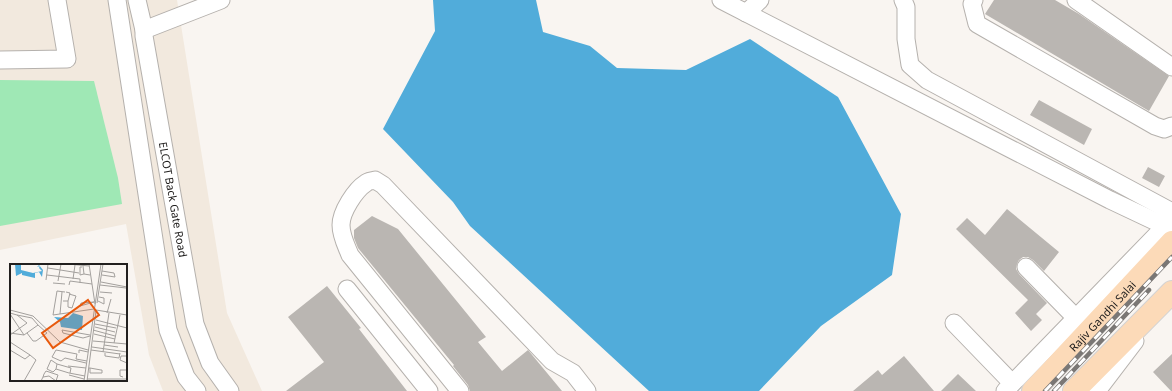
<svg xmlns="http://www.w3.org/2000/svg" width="1172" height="391" font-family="'Noto Sans',sans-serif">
  <rect width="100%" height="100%" fill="#f9f5f1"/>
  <path fill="#f2e9de" d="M 0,0 L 177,0 L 227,313 L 262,391 L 163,391 L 149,355 L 126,224 L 0,250 Z"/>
  <path fill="#9fe8b5" d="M 0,80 L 94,81 L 118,178 L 122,204 L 0,226 Z"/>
  <path fill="#51acda" d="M 433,0 L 536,0 L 543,32 L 590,46 L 617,68 L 686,70 L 750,39 L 838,97 L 901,214 L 892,275 L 821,326 L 759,391 L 649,391 L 470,226 L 453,202 L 383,129 L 435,31 Z"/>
  <path fill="#bab6b2" d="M 994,0 L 1055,0 L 1079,14 L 1169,76 L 1149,111 L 985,14 Z
    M 1039,100 L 1092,129 L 1084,145 L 1030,115 Z
    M 1148,167 L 1165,176 L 1159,187 L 1142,178 Z
    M 1007,209 L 1059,252 L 1044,271 L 1033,260 L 1028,257 L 1023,257 L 1019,260 L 1017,264 L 1016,269 L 1019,274 L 1047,303 L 1036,314 L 1042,320 L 1031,331 L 1015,313 L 1028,300 L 956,229 L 967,218 L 985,235 Z
    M 372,216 L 398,229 L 486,337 L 478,342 L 502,371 L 528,350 L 562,391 L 470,391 L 468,385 L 453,366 L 454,365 L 358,248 L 354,238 L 354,230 Z
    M 327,286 L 361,328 L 359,329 L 407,391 L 286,391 L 324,362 L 288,317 Z
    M 1172,354 L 1172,391 L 1171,391 L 1153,372 Z
    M 904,356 L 934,391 L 853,391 L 878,370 L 882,375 Z
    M 958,374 L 976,391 L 941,391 Z"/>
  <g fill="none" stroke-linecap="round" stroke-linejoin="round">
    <g stroke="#b5b1ad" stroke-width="19">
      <g id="minor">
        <path d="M 117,0 L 168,330 L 186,377 L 197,391"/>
        <path id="s1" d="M 137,0 L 144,30 L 144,36 L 195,324 L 210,363 L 230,391"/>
        <path d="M 721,0 L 1110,200 L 1165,226"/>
        <path d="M 903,0 L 906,7 L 906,39 L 910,65 L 927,80 L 1172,212"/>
        <path d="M 974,0 L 972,4 L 977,24 L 1155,126 L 1164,129 L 1172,126"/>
        <path d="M 1076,0 L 1172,67"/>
        <path d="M 746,13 L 760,0"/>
        <path d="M 144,30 L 221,0"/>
        <path d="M 0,60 L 67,59 L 57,0"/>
        <path d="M 1026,267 L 1076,318"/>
        <path d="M 347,289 L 429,391"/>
        <path d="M 954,323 L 1012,383"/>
        <path d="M 460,391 L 350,255 C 346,245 341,236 341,225 C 341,212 355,190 366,183 C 368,181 372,181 375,180 L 383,185 L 552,361 L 573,373 L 587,391"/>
        <path d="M 1005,391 L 1172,219"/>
        <path d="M 1097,391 L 1135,341"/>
      </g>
    </g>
    <g stroke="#d3d2d2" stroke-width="24">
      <g id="major">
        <path id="s2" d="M 1033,391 L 1172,242"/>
        <path d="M 1074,391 L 1172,292"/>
      </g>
    </g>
    <use href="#minor" stroke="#fff" stroke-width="17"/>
    <use href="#major" stroke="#fcdab8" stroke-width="22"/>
    <g stroke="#7a7775" stroke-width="4.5">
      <path id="rail" d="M 1045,391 L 1172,257
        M 1054,391 L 1149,290"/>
    </g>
    <use href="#rail" stroke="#fff" stroke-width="3" stroke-dasharray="9" stroke-linecap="butt"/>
  </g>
  <g text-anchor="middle" stroke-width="3.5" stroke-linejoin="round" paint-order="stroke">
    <g font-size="11" fill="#22201f" stroke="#fff">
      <text dy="4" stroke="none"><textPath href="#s1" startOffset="203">ELCOT Back Gate Road</textPath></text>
      <text dy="4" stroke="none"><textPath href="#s2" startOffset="102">Rajiv Gandhi Salai</textPath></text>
    </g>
  </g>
  <g transform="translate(10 264)">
    <rect width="117" height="117" fill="#f9f5f1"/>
    <path d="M 5,0 L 11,0 L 11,6 L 23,9 L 32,7 L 29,4 L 30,2 L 27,3 L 29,1 L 33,6 L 32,13 L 29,8 L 25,9 L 25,14 L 12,11 L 12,9 L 6,12 ZM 63,49 L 73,52 L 72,66 L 51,63 L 50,58 L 44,53 L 58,54 Z" fill="#51acda"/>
    <path fill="none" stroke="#a3a09d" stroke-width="1" d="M 58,0 L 79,2M 79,0 L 85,40M 73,2 L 74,10 L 80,11M 72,3 L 70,3 L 70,11 L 74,10M 38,4 L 69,9M 37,11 L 70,15 L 70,19M 92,11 L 105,13 L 104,9 L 92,7M 63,15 L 65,1M 36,16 L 38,0M 48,17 L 51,0M 91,18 L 117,23M 43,19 L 55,20M 59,21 L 60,17 L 82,20M 90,21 L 116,24M 55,28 L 47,27 L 43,51 L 84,45M 56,28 L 60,29 L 58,37M 90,28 L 102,29M 53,37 L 58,37 L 58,43 L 62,44 L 66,32 L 59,30M 88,37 L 94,40 L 94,34 L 89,33M 84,38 L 71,39 L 70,42 L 84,38M 87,39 L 93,0M 0,46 L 23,52 L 50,78 L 78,86M 86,46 L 117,51M 0,49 L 7,51 L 17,59 L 0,71M 97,49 L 101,35M 0,50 L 14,71 L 28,61 L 22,54 L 7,51M 50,50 L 52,28M 86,56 L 117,64M 85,60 L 106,64M 85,63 L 105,68M 83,66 L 105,72M 0,69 L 14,71M 17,69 L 23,77 L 26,77 L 37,69 L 28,61M 84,70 L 105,75M 80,72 L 73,74 L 53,69 L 52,66 L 80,71M 83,77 L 117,80M 0,78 L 20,91 L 15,95 L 0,86M 104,79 L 110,51M 94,81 L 108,83M 82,83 L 117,88M 81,86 L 110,90M 93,88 L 99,49M 69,89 L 69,86 L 78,88M 95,89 L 95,92 L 109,94 L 110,89M 117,92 L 111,92 L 110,96 L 117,99M 76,99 L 55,94 L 51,97 L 42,93 L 46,86 L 67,90 L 66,95 L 77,97M 58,102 L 76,104M 79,104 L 80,104 L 91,106 L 92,106 L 92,109 L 80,109 L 80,104M 46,105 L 43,108 L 37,105 L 41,96 L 47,100M 60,109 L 61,104 L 47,100 L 46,105 L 59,109 L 75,112M 59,111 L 74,115M 113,113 L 110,112 L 110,106 L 117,106M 77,115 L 117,115M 14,117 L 26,96 L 20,91M 31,117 L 33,113 L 34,110 L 36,107 L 48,111 L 46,117 L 39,112 L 33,113M 74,117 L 91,0M 77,117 L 86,47"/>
    <path fill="#e8590c" fill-opacity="0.15" stroke="#e8590c" stroke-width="2" d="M 78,36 L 89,51 L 43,84 L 32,69 Z"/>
    <rect width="117" height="117" fill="none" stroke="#22201f" stroke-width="2"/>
  </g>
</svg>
